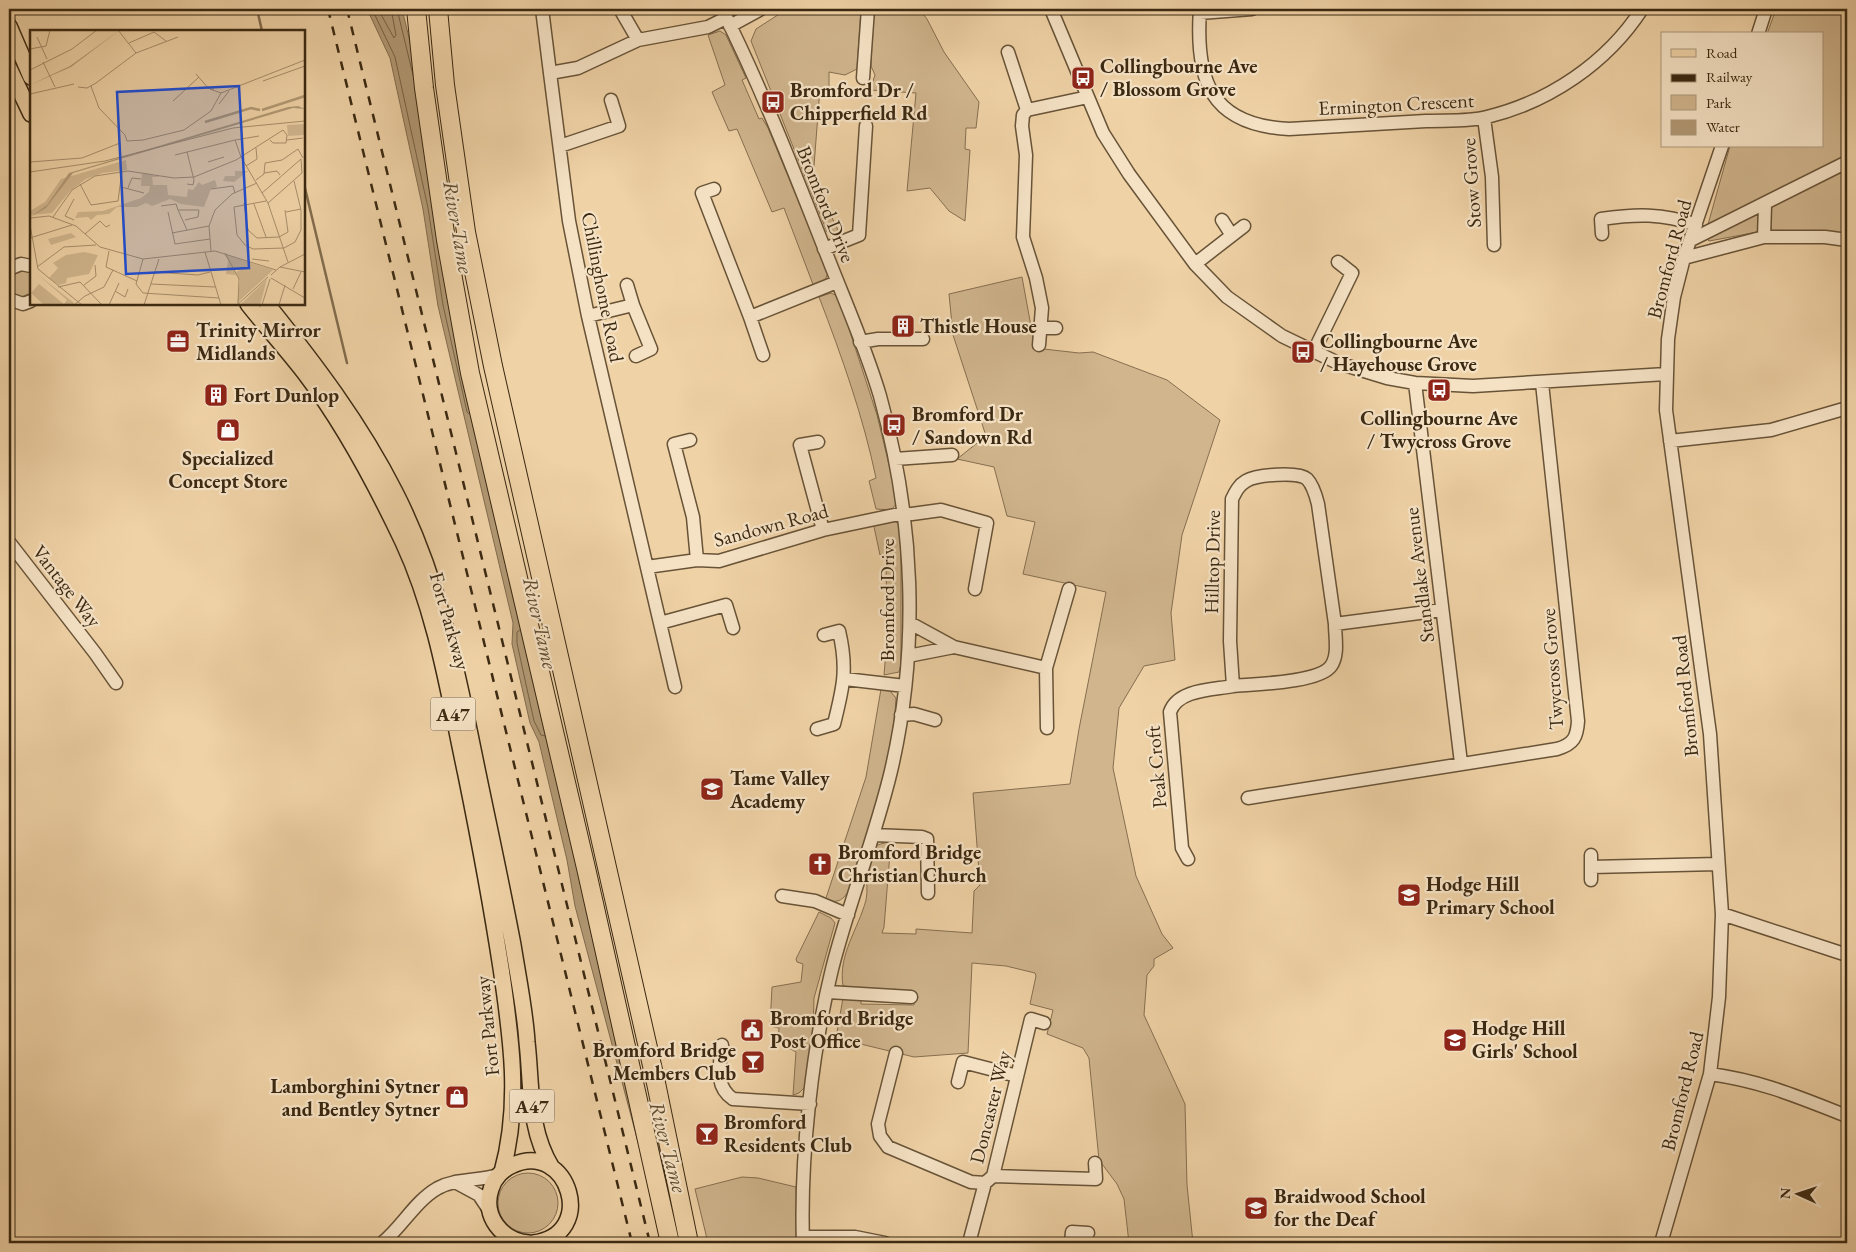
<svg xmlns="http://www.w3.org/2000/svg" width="1856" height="1252" font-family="'EB Garamond',serif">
  <rect width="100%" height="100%" fill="#efd2a6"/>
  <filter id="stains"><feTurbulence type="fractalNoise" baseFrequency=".004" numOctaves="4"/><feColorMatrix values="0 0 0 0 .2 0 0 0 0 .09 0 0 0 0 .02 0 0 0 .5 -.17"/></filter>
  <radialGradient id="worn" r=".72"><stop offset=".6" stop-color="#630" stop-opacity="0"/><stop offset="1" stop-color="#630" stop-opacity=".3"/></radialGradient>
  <path fill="#d0b58d" stroke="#866f50" d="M 787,9 L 861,9 L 857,69 L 845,75 L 829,72 L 829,88 L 820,88 L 813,179 L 839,232 L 827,232 L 751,41 L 756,29 Z
    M 873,9 L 919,9 L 927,19 L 944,52 L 979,102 L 976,128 L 966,128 L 965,149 L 970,150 L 965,221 L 949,211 L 930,188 L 907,191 L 916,93 L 870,90 L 875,75 L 871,66 Z
    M 1776,9 L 1847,9 L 1847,235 L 1771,232 L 1770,207 L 1707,228 L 1730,146 L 1822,146 L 1822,34 L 1767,34 Z
    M 720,31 L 726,35 L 746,78 L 742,80 L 759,119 L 762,118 L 768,128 L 828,273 L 825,280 L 814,287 L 784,208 L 772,212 L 737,129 L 729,131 L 712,92 L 725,85 L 708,35 Z
    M 1761,211 L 1758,232 L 1709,241 L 1706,237 Z
    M 26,270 L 31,273 L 31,293 L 21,297 L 13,294 L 9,289 L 10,275 L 13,272 Z
    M 1022,277 L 1035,348 L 1079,353 L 1093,352 L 1167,380 L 1220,420 L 1182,535 L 1171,613 L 1175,660 L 1144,666 L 1119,708 L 1113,768 L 1136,876 L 1162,934 L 1173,948 L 1154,959 L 1154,966 L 1147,975 L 1144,1015 L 1185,1104 L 1187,1185 L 1193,1243 L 1129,1243 L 1124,1199 L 1117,1184 L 1099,1160 L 1089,1058 L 1083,1048 L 1047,1034 L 1053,1010 L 1030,1004 L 1036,976 L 1035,973 L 1006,966 L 972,963 L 968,1053 L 914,1057 L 836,1038 L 843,998 L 861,999 L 861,1004 L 914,1005 L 914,995 L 843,986 C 838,954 858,930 866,900 C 868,891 866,882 867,873 C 869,864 872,855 874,846 L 891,841 L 884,927 L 882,933 L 916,934 L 916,929 L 972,933 L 974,891 L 980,885 L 973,793 L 1070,784 L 1079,729 L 1106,592 L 1023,574 L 1035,522 L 1007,516 L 994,467 L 957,459 L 986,436 L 953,335 L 949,294 Z
    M 831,293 L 837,296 L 840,301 L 877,415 L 898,502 L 891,510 L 876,509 L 869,481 L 876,478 C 863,416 842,357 819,297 Z
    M 892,520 L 899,524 L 901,531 L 901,664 L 899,672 L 884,675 L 887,639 L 886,554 L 880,555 L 873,522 Z
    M 881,689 L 890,691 L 896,698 C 893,761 867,830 849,890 C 842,902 838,902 825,901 L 866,777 Z
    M 819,912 L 831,918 L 835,923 L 814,998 L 813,1032 L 805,1087 L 799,1093 L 793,1095 L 796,1052 L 778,1042 L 779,1028 L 770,1026 L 772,987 L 801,982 L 803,964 L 797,962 L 796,959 Z
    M498 1203a30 30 0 1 1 60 0a30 30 0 1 1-60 0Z
    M 742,1177 L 758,1178 L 796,1187 L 797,1243 L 708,1243 L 695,1189 Z"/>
  <path fill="#b29974" stroke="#826c4d" d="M 367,9 L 402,9 L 431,128 L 460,303 L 665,1243 L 575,906 L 567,860 L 539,742 L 530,723 L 512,644 L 513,623 L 438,306 L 423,209 L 390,58 Z"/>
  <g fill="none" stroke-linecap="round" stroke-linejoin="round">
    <path stroke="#766143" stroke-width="1" d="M 372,9 L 395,57 L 428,208 L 443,305 L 467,412 L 469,414
      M 378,9 L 394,38 L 396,35 L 391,9
      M 397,9 L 413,75
      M 520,630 L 517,632 L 517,643 L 534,721 L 541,735 L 545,736"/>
    <path stroke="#826c4d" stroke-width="2.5" d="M 257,9 L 262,31
      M 304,184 L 347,363"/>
    <g stroke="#685337" stroke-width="15">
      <path id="minor" d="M 542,9 L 550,73
        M 620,9 L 638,40
        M 722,9 C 760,85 792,166 823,245 C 842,295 865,345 880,396 C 914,519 920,647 891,771 C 875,838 849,902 832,969 C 812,1051 800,1159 803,1243
        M 1051,9 L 1103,133 L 1129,174 L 1195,264 L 1227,297 L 1282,336 L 1338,363 L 1387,378 L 1415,383 L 1473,386 L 1666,374
        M 1200,9 C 1195,80 1210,125 1289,129 C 1335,126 1380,124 1426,121 C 1445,120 1468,122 1487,117 C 1549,102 1607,63 1642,9
        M 1200,13 L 1252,9
        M 730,26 L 761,9
        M 1758,34 L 1766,9
        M 1008,52 L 1027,110
        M 863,78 L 868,9
        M 1484,118 L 1492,177 L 1494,245
        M 560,146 L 619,126 L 611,100
        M 714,189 L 702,193 L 750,317 L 763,355
        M 1222,220 L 1231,234
        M 1602,234 L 1601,219 C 1635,214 1663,213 1696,225
        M 1764,237 L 1825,237 L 1847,240
        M 1691,240 L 1847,162
        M 824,249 L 859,235 L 866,126
        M 1684,258 L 1764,237 L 1765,205
        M 1195,264 L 1244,226
        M 9,269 L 21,264 L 31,266
        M 627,285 L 633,305
        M 9,299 L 23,304 L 31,301
        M 588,316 L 633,305 L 651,349 L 636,356
        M 750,317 L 837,282
        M 1041,328 L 1056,328
        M 860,342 L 878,339 L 923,339
        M 1039,345 L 1042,308 L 1036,278 L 1023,237 L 1026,155 L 1022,126 L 1023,115 L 1027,110 L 1088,97
        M 1313,353 L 1352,273 L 1338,262
        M 1415,383 L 1461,763
        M 690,440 L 674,444 L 693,517 L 697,560
        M 1670,441 L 1771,430 L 1847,408
        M 818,442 L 800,445 L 823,530
        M 895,459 L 952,455
        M 9,542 L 95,653 L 116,683
        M 647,567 L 697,560 L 719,561 L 823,530 L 904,513 L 912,514 L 941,510 L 987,523 L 975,589
        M 660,623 L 726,605 L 733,628
        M 910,623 L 954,647 L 1046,668
        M 1335,624 L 1318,504 C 1316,496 1313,485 1307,479 C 1298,471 1256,475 1246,481 C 1239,485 1236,491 1232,499 L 1230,641 L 1233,686 C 1254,684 1319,683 1331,666 C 1339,655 1335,637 1335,624 L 1442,610
        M 908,656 L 954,647
        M 845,679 L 905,686
        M 675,687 L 588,316 L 569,221 L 550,73 L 578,68 L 638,40 L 708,27 L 726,18
        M 901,715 L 914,714 L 935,720
        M 1047,728 L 1046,668 L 1069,589
        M 817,729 L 834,724 C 843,688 848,669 839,631 L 824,635
        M 1248,798 L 1557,749 C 1574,744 1577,737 1578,721 L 1542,383
        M 874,835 L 922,837 L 927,839 L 928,893
        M 1591,855 L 1591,880
        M 1188,859 L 1182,848 L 1170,712 C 1178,689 1213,690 1233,686
        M 1591,867 L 1718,864
        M 782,896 L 815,901 L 848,915
        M 1722,914 L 1847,955
        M 828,992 L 911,997
        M 722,1045 C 720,1066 714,1086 733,1099 L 810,1104
        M 896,1053 L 878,1124 L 880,1136 L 888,1147 L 971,1182 L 985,1183
        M 1710,1074 C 1762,1081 1798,1097 1847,1116
        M 958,1082 L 963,1062 L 1017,1076
        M 993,1176 L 1096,1179 L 1095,1163
        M 455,1182 L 479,1195 L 489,1210
        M 803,1237 L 855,1237 L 885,1243
        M 382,1243 C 402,1227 415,1201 438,1188 C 457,1178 479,1181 499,1175
        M 969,1243 L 985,1183 L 993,1176 L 1031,1019 L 1044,1023
        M 1071,1243 L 1072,1232 L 1088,1233
        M 1661,1243 L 1710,1074 L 1719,997 L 1722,914 L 1710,734 L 1666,410 L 1668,339 L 1674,297 L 1684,258 L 1722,146"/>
    </g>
    <g stroke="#3b2912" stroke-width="18">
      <path id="major" d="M 9,26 L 31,77
        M 9,68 L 31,114
        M 248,304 C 267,328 288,351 307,376 C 345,426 376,485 403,542 C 437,615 449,696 466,775 C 479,839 491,903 501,968 C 511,1036 521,1104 502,1172
        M 267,304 C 315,364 360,423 395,492 C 437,574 456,665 474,754 C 487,818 501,881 513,945 C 518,977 525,1010 527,1042 C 532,1086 528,1129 552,1168
        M 529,1243 C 502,1241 482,1216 491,1189 C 494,1178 503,1169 513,1165 C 568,1140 599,1235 533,1243"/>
    </g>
    <g stroke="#3b2912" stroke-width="20">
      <path id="highway" d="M 416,9 L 424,88 L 446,240 L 470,373 L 586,868 L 670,1243
        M 438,9 L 445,85 L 466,232 L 493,366 L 656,1083 L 689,1243"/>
    </g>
    <use href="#minor" stroke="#f5e2c5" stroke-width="12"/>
    <use href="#major" stroke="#efd2a6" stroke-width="15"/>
    <use href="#highway" stroke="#efd2a6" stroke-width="18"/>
    <path stroke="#3b2912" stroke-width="2.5" stroke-dasharray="9 9" stroke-linecap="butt" d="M 328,9 L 632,1243
      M 347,9 L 650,1243"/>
  </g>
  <defs>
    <g id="bus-square" transform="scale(1.25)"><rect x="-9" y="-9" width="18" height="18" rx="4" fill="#8f2418" stroke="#f5e2c5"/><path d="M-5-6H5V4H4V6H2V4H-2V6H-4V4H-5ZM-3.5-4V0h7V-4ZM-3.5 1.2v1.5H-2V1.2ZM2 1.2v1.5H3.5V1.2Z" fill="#fff"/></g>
    <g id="building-square" transform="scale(1.25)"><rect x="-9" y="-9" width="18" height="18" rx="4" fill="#8f2418" stroke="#f5e2c5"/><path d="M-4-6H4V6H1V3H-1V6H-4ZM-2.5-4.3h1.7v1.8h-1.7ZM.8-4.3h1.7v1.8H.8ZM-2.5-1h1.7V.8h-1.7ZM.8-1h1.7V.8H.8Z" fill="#fff"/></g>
    <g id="office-square" transform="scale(1.25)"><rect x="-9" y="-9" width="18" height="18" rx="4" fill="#8f2418" stroke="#f5e2c5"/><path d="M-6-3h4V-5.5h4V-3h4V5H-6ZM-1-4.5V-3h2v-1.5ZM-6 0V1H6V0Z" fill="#fff"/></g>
    <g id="shop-square" transform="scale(1.25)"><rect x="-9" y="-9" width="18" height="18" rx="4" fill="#8f2418" stroke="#f5e2c5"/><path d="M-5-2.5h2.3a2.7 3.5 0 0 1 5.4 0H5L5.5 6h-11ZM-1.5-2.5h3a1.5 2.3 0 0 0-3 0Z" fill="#fff"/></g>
    <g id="school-square" transform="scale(1.25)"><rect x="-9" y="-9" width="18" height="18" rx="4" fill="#8f2418" stroke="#f5e2c5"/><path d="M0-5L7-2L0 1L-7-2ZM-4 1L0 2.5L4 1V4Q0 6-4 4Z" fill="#fff"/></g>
    <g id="church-square" transform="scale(1.25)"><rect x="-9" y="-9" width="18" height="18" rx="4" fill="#8f2418" stroke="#f5e2c5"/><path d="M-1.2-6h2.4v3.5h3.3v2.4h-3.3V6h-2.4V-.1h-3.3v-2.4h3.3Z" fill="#fff"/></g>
    <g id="civic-square" transform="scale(1.25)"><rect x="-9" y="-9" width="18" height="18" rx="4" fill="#8f2418" stroke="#f5e2c5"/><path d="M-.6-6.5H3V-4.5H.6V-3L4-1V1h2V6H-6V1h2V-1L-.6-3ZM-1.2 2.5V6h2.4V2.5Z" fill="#fff"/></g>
    <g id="bar-square" transform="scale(1.25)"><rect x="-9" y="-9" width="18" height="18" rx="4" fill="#8f2418" stroke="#f5e2c5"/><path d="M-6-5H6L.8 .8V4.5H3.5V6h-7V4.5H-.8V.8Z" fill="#fff"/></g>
  </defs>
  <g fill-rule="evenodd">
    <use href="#bus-square" x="1083" y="78"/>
    <use href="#bus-square" x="773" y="102"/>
    <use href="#building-square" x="903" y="326"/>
    <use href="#office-square" x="178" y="341"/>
    <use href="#bus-square" x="1303" y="352"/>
    <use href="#bus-square" x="1439" y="390"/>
    <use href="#building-square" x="216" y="395"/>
    <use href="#bus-square" x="894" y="425"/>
    <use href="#shop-square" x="228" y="430"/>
    <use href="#school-square" x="712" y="789"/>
    <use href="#church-square" x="820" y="864"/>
    <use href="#school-square" x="1409" y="895"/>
    <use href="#civic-square" x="752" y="1030"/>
    <use href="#school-square" x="1455" y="1040"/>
    <use href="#bar-square" x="753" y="1062"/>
    <use href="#shop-square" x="457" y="1097"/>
    <use href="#bar-square" x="707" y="1134"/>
    <use href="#school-square" x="1256" y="1208"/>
  </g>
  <g text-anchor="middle" stroke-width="4.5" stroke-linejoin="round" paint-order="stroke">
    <g fill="#f5e2c5" stroke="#736048" stroke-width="1">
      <rect x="430.5" y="697.5" width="45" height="33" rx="4"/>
      <rect x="509.5" y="1089.5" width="45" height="33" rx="4"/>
    </g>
    <g font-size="19" font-weight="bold" fill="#3b2912">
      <text x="453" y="721">A47</text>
      <text x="532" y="1113">A47</text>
    </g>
    <g font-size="20" font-weight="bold" fill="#3b2912" stroke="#f5e2c5" text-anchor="start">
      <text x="1100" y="73">Collingbourne Ave<tspan x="1100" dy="23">/ Blossom Grove</tspan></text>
      <text x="790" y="97">Bromford Dr /<tspan x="790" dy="23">Chipperfield Rd</tspan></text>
      <text x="920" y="333">Thistle House</text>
      <text x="196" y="337">Trinity Mirror<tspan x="196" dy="23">Midlands</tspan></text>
      <text x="1320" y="348">Collingbourne Ave<tspan x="1320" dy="23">/ Hayehouse Grove</tspan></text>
      <text x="234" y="402">Fort Dunlop</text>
      <text x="912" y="421">Bromford Dr<tspan x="912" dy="23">/ Sandown Rd</tspan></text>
      <text x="1439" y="425" text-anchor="middle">Collingbourne Ave<tspan x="1439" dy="23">/ Twycross Grove</tspan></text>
      <text x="228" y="465" text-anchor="middle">Specialized<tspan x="228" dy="23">Concept Store</tspan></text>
      <text x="730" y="785">Tame Valley<tspan x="730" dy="23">Academy</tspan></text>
      <text x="838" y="859">Bromford Bridge<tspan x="838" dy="23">Christian Church</tspan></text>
      <text x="1426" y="891">Hodge Hill<tspan x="1426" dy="23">Primary School</tspan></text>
      <text x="770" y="1025">Bromford Bridge<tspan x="770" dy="23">Post Office</tspan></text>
      <text x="1472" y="1035">Hodge Hill<tspan x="1472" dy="23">Girls' School</tspan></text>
      <text x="736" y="1057" text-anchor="end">Bromford Bridge<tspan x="736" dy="23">Members Club</tspan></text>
      <text x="440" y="1093" text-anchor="end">Lamborghini Sytner<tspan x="440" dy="23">and Bentley Sytner</tspan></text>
      <text x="724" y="1129">Bromford<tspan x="724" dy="23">Residents Club</tspan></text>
      <text x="1274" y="1203">Braidwood School<tspan x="1274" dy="23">for the Deaf</tspan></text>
    </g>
    <g font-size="20" fill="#3b2912" stroke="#f5e2c5">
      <text transform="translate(1396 104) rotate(-3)" y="7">Ermington Crescent</text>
      <text transform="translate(1471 183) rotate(-94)" y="7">Stow Grove</text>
      <text transform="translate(826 204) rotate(68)" y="7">Bromford Drive</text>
      <text transform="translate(1669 259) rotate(-75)" y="7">Bromford Road</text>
      <text transform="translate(603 287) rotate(79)" y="7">Chillinghome Road</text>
      <text transform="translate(771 525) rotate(-15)" y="7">Sandown Road</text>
      <text transform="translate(1212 562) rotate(-89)" y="7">Hilltop Drive</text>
      <text transform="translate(1419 575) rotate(-97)" y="7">Standlake Avenue</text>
      <text transform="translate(67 586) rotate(52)" y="7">Vantage Way</text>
      <text transform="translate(887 600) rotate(-90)" y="7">Bromford Drive</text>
      <text transform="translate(450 621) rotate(74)" y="7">Fort Parkway</text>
      <text transform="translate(1552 669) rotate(-94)" y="7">Twycross Grove</text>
      <text transform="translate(1685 696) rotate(-96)" y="7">Bromford Road</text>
      <text transform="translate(1156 767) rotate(-95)" y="7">Peak Croft</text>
      <text transform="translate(487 1026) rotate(-96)" y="7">Fort Parkway</text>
      <text transform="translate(1682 1091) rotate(-76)" y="7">Bromford Road</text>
      <text transform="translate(990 1107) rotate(-76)" y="7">Doncaster Way</text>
    </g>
    <g font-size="21" font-style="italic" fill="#5f4b2f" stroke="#f5e2c5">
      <text transform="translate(458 227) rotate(80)" y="7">River Tame</text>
      <text transform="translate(540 623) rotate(77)" y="7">River Tame</text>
      <text transform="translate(668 1147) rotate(75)" y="7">River Tame</text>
    </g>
  </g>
  <g transform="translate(30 30)">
    <rect width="275" height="275" fill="#efd2a6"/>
    <path d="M 275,94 L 275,105 L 258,106 L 257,95 ZM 96,130 L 97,140 L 72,143 L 56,149 L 40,161 L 22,183 L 0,185 L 0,181 L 15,172 L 31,149 ZM 205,141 L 218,141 L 204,152 L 193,151 L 195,146 L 205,146 ZM 112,143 L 131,147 L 122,147 L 123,155 L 137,155 L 138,165 L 157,167 L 158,159 L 163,160 L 169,152 L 172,155 L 185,150 L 187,157 L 181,159 L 174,177 L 151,174 L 140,169 L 122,176 L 116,173 L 107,177 L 87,177 L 79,184 L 67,185 L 61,190 L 58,187 L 45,188 L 48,182 L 73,181 L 111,168 L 119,162 L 120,156 L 111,156 ZM 41,203 L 46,207 L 21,215 L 18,209 ZM 54,222 L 68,225 L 59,244 L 37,248 L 36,253 L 29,255 L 19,248 L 28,238 L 23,233 L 36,225 ZM 194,224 L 243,240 L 207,273 L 210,251 L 206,242 L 210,240 L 204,240 L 206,245 L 196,244 L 198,230 ZM 6,243 L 44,273 L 43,275 L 14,275 L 1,263 L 9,254 L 34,274 L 37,270 ZM 237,249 L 230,275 L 210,275 Z" fill="#d0b58d"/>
    <path d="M 90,0 L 41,37 L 0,55 L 40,36 ZM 258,77 L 268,76 L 275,79 L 263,78 L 43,143 L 16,178 L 0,187 L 17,175 L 39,143 Z" fill="#b29974"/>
    <path fill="none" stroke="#b29974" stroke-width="2.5" d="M 232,80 L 275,66M 175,92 L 221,78 L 230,80"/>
    <path fill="none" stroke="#a78e6b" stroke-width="1" d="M 88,0 L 106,23M 7,7 L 17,29M 99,13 L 124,2 L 136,11M 0,19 L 16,16 L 20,0M 106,23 L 148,7M 13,32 L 25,57M 0,40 L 42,19 L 67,0M 166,44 L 179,59M 233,51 L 275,36M 61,56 L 69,78 L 95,105 L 97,111M 48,57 L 57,58 L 66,53 L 106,23M 184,59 L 180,59 L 191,63M 0,64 L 44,54M 143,71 L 169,47M 189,74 L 199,61M 205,110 L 229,106M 257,110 L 273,108M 97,111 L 113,110 L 154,100 L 181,81 L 191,63 L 275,30M 145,125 L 205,110 L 211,127M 211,127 L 238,173 L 258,232M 0,132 L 52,128 L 90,113M 178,132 L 194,127M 216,136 L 227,129 L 226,118M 0,142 L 75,131 L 203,98 L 275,91M 234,143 L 247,141 L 250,145M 226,150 L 234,144 L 235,133 L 252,130 L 268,119 L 273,128M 50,154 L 61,175 L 88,171 L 92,141M 157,154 L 163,155 L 164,150 L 157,122M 91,157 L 114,163M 98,158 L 102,148 L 111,149M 181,159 L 203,156 L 205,163M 232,163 L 271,129M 236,171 L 204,177 L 207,205 L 215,215 L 223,219 L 254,218 L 265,212 L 271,200 L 271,180 L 264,151M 214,173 L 218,200 L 227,208 L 249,207 L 258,202 L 255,180M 238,173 L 272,143 L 271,129M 224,174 L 236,207M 131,176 L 146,174 L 148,180M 138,182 L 145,214 L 180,209M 256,182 L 271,179M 23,187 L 42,160 L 65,146 L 98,141 L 144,148 L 164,147 L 206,130 L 253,100 L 257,105 L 256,113 L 243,113 L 240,110M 0,188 L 19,186 L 46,196 L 70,217 L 113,229 L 185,221 L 246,240M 44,190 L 35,186 L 44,169M 155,190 L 168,187 L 169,180 L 148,180 L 157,200M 0,195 L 8,239 L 52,275M 142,203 L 179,196M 55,204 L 70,191 L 76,197 L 80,195M 0,208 L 42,195M 79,221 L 76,237 L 107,251M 181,221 L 179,196 L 185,180 L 202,164 L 227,153M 175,222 L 191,275M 195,223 L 209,249 L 208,275M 113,229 L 106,254 L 113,263 L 189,268M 222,229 L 239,231M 7,237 L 34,217 L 66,215M 250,237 L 275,242M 125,242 L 168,245 L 180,242M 241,245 L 250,237 L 275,224M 241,248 L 275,268M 121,254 L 185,257M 54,255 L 66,246 L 65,235M 28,257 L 50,252 L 72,275M 263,259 L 271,242M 85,261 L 95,267 L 98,259M 44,275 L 55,266 L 74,257 L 83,240M 79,275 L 89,253M 114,275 L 129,229M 207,275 L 238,247M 232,275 L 240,249M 249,275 L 255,255"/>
    <path fill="#1d4ed8" fill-opacity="0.15" stroke="#1d4ed8" stroke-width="2.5" d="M 209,56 L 219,238 L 96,244 L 87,62 Z"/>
    <rect width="275" height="275" fill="none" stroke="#3b2912" stroke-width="2.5"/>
  </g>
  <rect width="1856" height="1252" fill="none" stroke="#efd2a6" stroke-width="30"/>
  <rect x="10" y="10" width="1836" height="1232" fill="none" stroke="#3b2912" stroke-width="2.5"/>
  <rect x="15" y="15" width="1826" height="1222" fill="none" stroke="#3b2912"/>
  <rect x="1661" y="32" width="162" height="115" fill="#f5e2c5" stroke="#ab987d"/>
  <rect x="1671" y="49" width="25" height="8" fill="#efd2a6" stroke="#ab987d"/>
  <text x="1706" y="58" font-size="15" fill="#3b2912">Road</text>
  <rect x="1671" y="74" width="25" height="8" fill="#3b2912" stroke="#ab987d"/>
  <text x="1706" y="82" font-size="15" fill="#3b2912">Railway</text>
  <rect x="1671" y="95" width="25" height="15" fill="#d0b58d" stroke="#ab987d"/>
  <text x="1706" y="108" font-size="15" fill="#3b2912">Park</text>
  <rect x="1671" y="120" width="25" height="15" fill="#b29974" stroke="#ab987d"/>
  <text x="1706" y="132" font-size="15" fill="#3b2912">Water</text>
  <g transform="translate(1798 1194) rotate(273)" stroke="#f5e2c5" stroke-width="4" paint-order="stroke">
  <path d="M0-4L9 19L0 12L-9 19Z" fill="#3b2912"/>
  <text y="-8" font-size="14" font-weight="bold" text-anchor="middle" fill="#3b2912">N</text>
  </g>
  <rect width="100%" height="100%" filter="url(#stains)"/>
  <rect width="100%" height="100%" fill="url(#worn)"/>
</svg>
